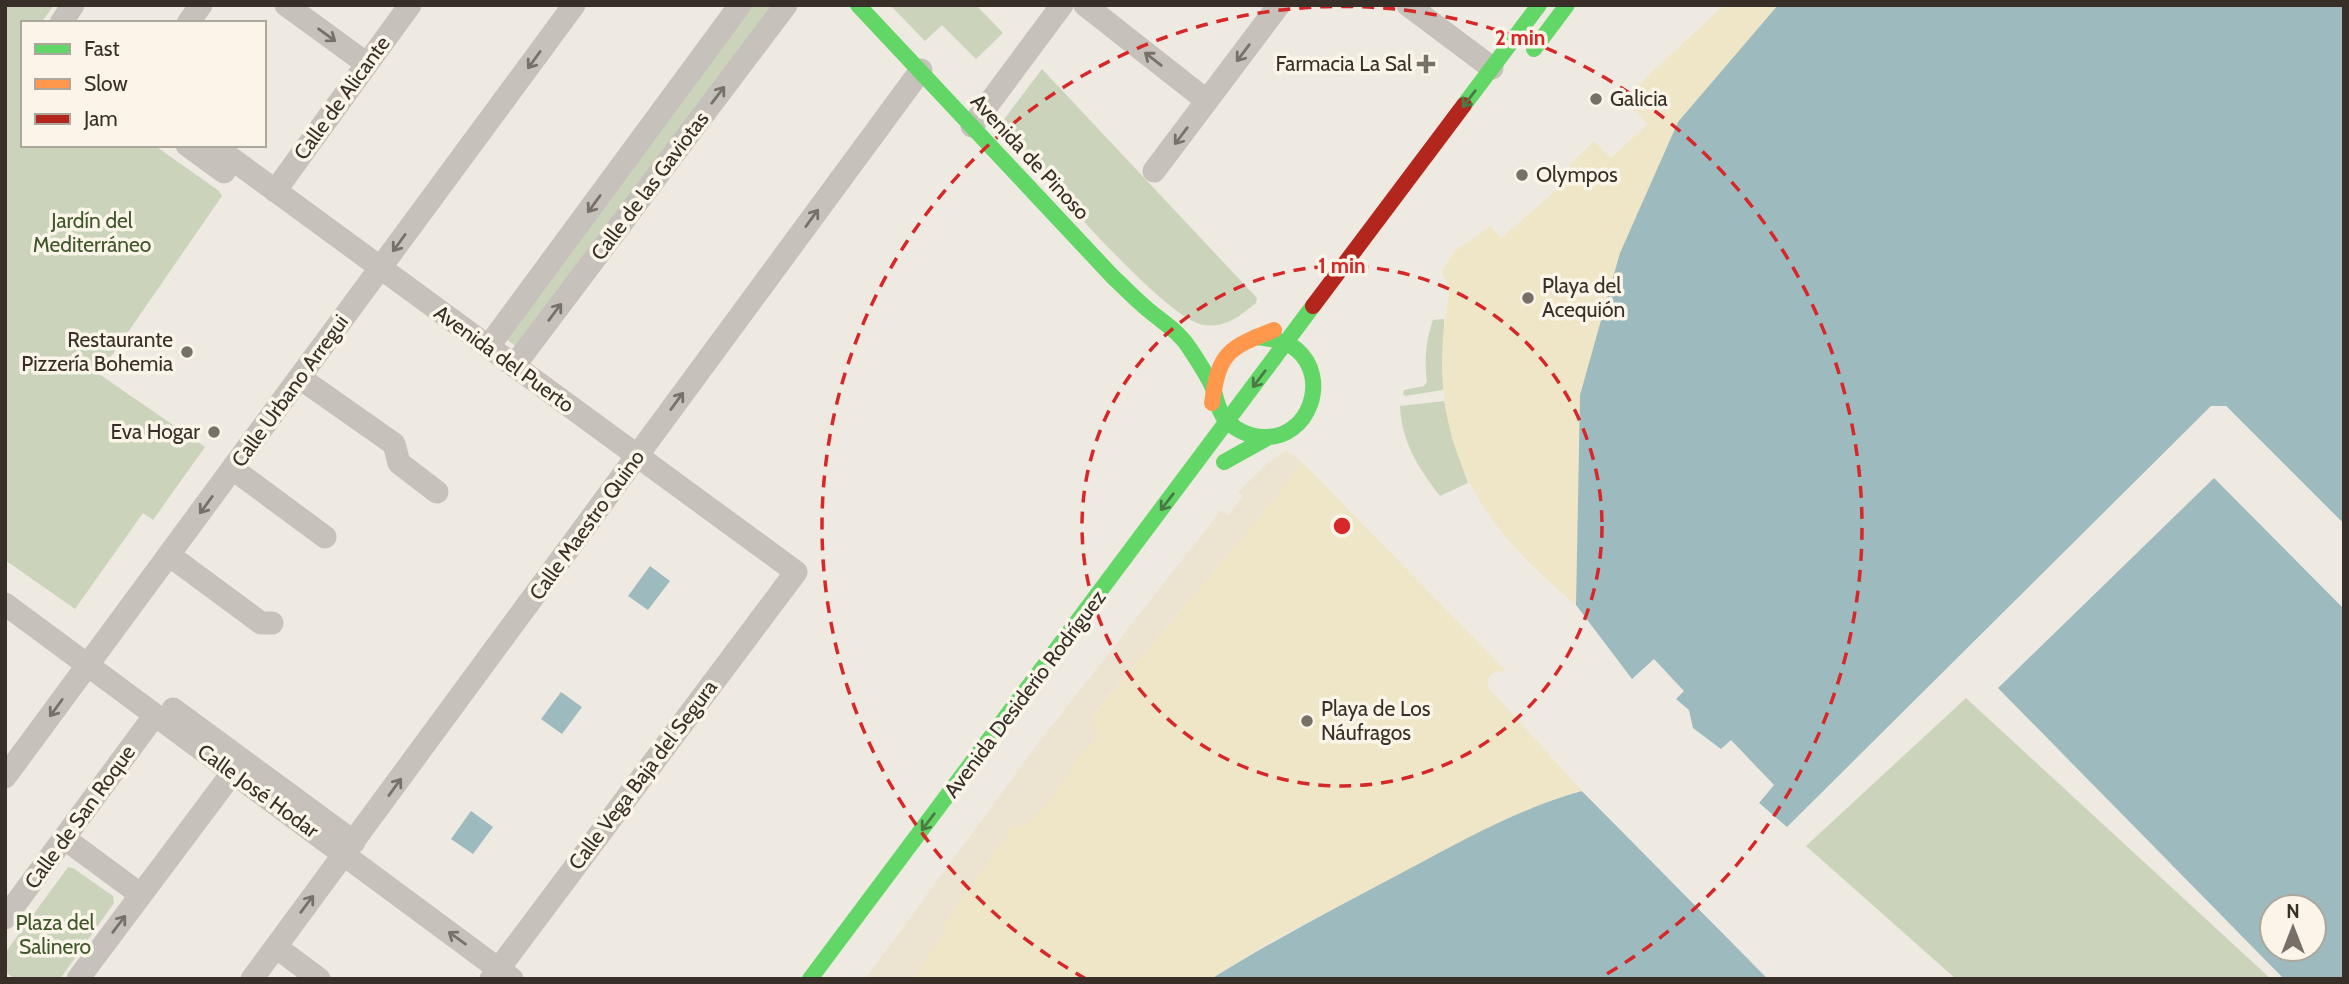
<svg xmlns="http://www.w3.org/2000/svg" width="2349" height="984" font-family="Cabin,sans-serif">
  <rect width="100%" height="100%" fill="#eeeae1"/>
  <path fill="#cbd4ba" d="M 5,5 L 54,5 L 41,23 L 23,23 L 23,145 L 154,145 L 219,191 L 222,196 L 99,374 L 205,447 L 153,520 L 143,513 L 75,609 L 5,560 Z
    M 747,5 L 775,5 L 521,350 L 503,337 Z
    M 890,5 L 976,5 L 1003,33 L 976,59 L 942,25 L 925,41 Z
    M 1042,69 L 1257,298 L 1256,303 C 1239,316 1227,328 1204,325 C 1164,320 1032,163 999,126 Z
    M 1444,319 L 1443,390 L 1405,396 L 1403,394 L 1404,390 L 1424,386 L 1427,382 C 1424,362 1426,339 1433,320 Z
    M 1444,401 L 1453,440 L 1468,483 L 1440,496 C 1419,469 1401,441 1400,406 Z
    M 1966,698 L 2271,979 L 1956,979 L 1806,846 Z
    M 68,867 L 73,868 L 113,896 L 114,903 L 60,979 L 15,979 L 5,972 L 5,953 Z"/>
  <path fill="#efe6c7" d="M 1724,5 L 1778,5 L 1678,122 L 1580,395 L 1576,605 C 1497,540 1444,473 1442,366 C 1442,350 1443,334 1445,318 C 1446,309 1449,300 1449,292 C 1450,285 1444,278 1441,272 L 1454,252 L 1490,226 L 1501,238 L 1575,174 L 1569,165 L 1594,141 L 1611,158 L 1648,124 L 1624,98 Z
    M 1302,462 L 1506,671 L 1495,672 L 1488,678 L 1488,687 L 1582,791 L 1558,798 L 1509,817 L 1464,840 L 1268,943 L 1211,979 L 912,979 L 947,929 L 943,925 L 1014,826 L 1017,827 L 1095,738 L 1097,734 L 1091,717 L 1274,500 Z"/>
  <path fill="#ece4d0" d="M 1286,450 L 1302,462 L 1274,500 L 1091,716 L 1098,728 L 1095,738 L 1078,758 L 1059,789 L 1026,826 L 1014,826 L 943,925 L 948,929 L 912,979 L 865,979 L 1036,746 L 1221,510 L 1228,515 L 1243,496 L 1238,492 L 1269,462 Z"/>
  <path fill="#9dbabf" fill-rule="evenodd" d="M 1778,5 L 2344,5 L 2344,524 L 2226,406 L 2211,407 L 1787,828 L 1759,803 L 1774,785 L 1731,740 L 1721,749 L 1693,728 L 1689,710 L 1676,699 L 1684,691 L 1654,659 L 1632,679 L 1576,605 L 1580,395 L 1620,253 L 1678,122 Z
    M 2214,478 L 2344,609 L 2344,979 L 2284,979 L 1998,688 ZM 2272,907 L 2314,907 L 2314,949 L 2272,949 Z
    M 650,566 L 670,581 L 648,610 L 628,596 Z
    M 561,692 L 582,707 L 562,734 L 541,719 Z
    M 1582,791 L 1768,979 L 1211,979 C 1275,939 1341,905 1407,870 C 1464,840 1520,808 1582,791 Z
    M 471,811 L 493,827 L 473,854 L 451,839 Z"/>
  <path fill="#eeeae1" d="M 2211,406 L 2226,406 L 2344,524 L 2344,528 L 2224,410 L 2213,410 L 1789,830 L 1785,830 L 1757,805 L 1759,803 L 1787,827 Z
    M 1579,788 L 1584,788 L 1618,821 L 1771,979 L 1768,979 Z"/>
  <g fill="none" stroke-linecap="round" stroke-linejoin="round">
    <path stroke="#c6c1ba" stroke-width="23" d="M 286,5 L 367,64
      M 1085,5 L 1207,101
      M 1408,5 L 1492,68
      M 61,23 L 73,5
      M 188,23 L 201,5
      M 972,126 L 1062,5
      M 187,145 L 224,172
      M 213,145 L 796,572 L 491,979
      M 1154,171 L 1279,5
      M 275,191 L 410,5
      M 488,347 L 740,5
      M 514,366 L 786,5
      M 300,378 L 394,444 L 399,463 L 437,492
      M 233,469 L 325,537
      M 169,555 L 261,623 L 272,623
      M 5,604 L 512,979
      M 173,709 L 354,842
      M 5,777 L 574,5
      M 64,838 L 141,895
      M 5,918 L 155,715
      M 276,947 L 319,979
      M 78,979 L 233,772
      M 252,979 L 921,70"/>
    <path stroke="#63d668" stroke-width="16" d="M 858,5 L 1113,277 C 1126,289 1138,302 1152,313 C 1167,325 1180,333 1190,349 C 1198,361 1206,373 1212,386 C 1217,398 1217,410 1226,420 C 1236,430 1250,437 1264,437 C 1309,439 1331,378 1296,349 C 1284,340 1270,339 1256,337
      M 1534,49 L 1567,5
      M 1464,105 L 1539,5
      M 1224,462 L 1269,437
      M 810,979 L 1313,306"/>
    <path stroke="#ff974d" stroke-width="16" d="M 1212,403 C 1219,352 1228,348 1274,330"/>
    <path stroke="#b3261e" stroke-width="16" d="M 1313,306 L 1464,105"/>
  </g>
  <defs><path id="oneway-shaft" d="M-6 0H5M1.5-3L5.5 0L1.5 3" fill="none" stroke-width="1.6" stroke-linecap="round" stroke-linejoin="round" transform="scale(1.75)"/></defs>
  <g stroke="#77716a">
    <use href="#oneway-shaft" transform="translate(327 35) rotate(36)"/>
    <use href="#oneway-shaft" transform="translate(1243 53) rotate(127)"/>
    <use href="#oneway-shaft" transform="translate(1153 59) rotate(-142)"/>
    <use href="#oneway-shaft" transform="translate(534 60) rotate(126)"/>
    <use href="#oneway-shaft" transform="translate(718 95) rotate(-53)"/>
    <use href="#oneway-shaft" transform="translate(1181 136) rotate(127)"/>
    <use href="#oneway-shaft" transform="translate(594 204) rotate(126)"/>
    <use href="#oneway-shaft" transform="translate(812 218) rotate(-54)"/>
    <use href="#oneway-shaft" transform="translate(399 243) rotate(126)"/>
    <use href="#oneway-shaft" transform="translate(555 312) rotate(-53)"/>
    <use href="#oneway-shaft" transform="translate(677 401) rotate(-54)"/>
    <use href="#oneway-shaft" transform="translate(206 505) rotate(126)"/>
    <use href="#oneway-shaft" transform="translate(56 708) rotate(126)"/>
    <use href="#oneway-shaft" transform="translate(395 787) rotate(-54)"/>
    <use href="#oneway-shaft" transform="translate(307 904) rotate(-53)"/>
    <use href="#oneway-shaft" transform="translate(119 924) rotate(-53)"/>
    <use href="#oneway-shaft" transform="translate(457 938) rotate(-144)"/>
  </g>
  <g stroke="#4b7a45">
    <use href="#oneway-shaft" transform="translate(1469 99) rotate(127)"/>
    <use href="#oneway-shaft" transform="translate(1259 379) rotate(127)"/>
    <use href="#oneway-shaft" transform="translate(1167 502) rotate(127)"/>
    <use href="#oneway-shaft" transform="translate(928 822) rotate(127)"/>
  </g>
  <g fill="none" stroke="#d62828" stroke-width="3.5" stroke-dasharray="12 9">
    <circle cx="1342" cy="526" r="260"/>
    <path d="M1086 979A520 520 0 1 1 1598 979"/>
  </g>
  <g fill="#777069" stroke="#faf5e8" stroke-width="2.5">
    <path d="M1422.5 53.5h7v7h7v7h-7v7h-7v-7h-7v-7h7z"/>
    <circle cx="1596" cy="99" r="7"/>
    <circle cx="1522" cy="175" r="7"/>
    <circle cx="1528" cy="298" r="7"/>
    <circle cx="187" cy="352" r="7"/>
    <circle cx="214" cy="432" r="7"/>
    <circle cx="1307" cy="721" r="7"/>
  </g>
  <g text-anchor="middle" stroke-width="7" stroke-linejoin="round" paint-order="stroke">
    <g font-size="21" fill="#372f28" stroke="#faf5e8" text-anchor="start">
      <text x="1412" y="71" text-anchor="end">Farmacia La Sal</text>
      <text x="1610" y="106">Galicia</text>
      <text x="1536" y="182">Olympos</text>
      <text x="1542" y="293">Playa del<tspan x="1542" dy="24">Acequión</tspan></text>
      <text x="173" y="347" text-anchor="end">Restaurante<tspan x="173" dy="24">Pizzería Bohemia</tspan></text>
      <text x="200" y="439" text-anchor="end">Eva Hogar</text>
      <text x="1321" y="716">Playa de Los<tspan x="1321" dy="24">Náufragos</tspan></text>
    </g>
    <g font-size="21" fill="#372f28" stroke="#faf5e8">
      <text transform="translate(342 98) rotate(-54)" y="7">Calle de Alicante</text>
      <text transform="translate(1030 157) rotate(47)" y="7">Avenida de Pinoso</text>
      <text transform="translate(650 186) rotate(-53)" y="7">Calle de las Gaviotas</text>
      <text transform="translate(504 359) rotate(36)" y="7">Avenida del Puerto</text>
      <text transform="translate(290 391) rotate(-54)" y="7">Calle Urbano Arregui</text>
      <text transform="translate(587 525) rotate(-54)" y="7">Calle Maestro Quino</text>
      <text transform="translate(1025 694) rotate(-53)" y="7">Avenida Desiderio Rodríguez</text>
      <text transform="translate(643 775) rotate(-53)" y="7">Calle Vega Baja del Segura</text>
      <text transform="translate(258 791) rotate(36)" y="7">Calle José Hodar</text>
      <text transform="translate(80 817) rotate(-54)" y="7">Calle de San Roque</text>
    </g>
    <g font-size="21" fill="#40562b" stroke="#faf5e8">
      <text x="92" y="228">Jardín del<tspan x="92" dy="24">Mediterráneo</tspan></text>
      <text x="55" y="930">Plaza del<tspan x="55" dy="24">Salinero</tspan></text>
    </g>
  </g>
  <circle cx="1342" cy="526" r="10" fill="#d62828" stroke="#faf5e8" stroke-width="3.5"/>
  <g font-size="21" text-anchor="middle" font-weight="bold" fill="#d62828" stroke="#faf5e8" stroke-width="7" stroke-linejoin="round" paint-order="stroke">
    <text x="1520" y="45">2 min</text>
    <text x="1342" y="273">1 min</text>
  </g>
  <rect width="2349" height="984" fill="none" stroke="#372f28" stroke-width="14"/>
  <rect x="21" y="21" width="245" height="126" fill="#faf5e8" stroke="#aca69b" stroke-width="2"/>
  <rect x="35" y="44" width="35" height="10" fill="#63d668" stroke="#aca69b" stroke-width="2"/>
  <text x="84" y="56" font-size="21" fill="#372f28">Fast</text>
  <rect x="35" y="79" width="35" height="10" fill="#ff974d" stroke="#aca69b" stroke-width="2"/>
  <text x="84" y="91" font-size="21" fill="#372f28">Slow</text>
  <rect x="35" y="114" width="35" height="10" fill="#b3261e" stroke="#aca69b" stroke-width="2"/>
  <text x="84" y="126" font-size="21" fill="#372f28">Jam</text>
  <g transform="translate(2293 928)"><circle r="33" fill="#faf5e8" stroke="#aca69b" stroke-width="2"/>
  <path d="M0-5L12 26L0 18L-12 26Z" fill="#777069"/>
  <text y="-10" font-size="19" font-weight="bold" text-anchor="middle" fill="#372f28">N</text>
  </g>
</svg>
